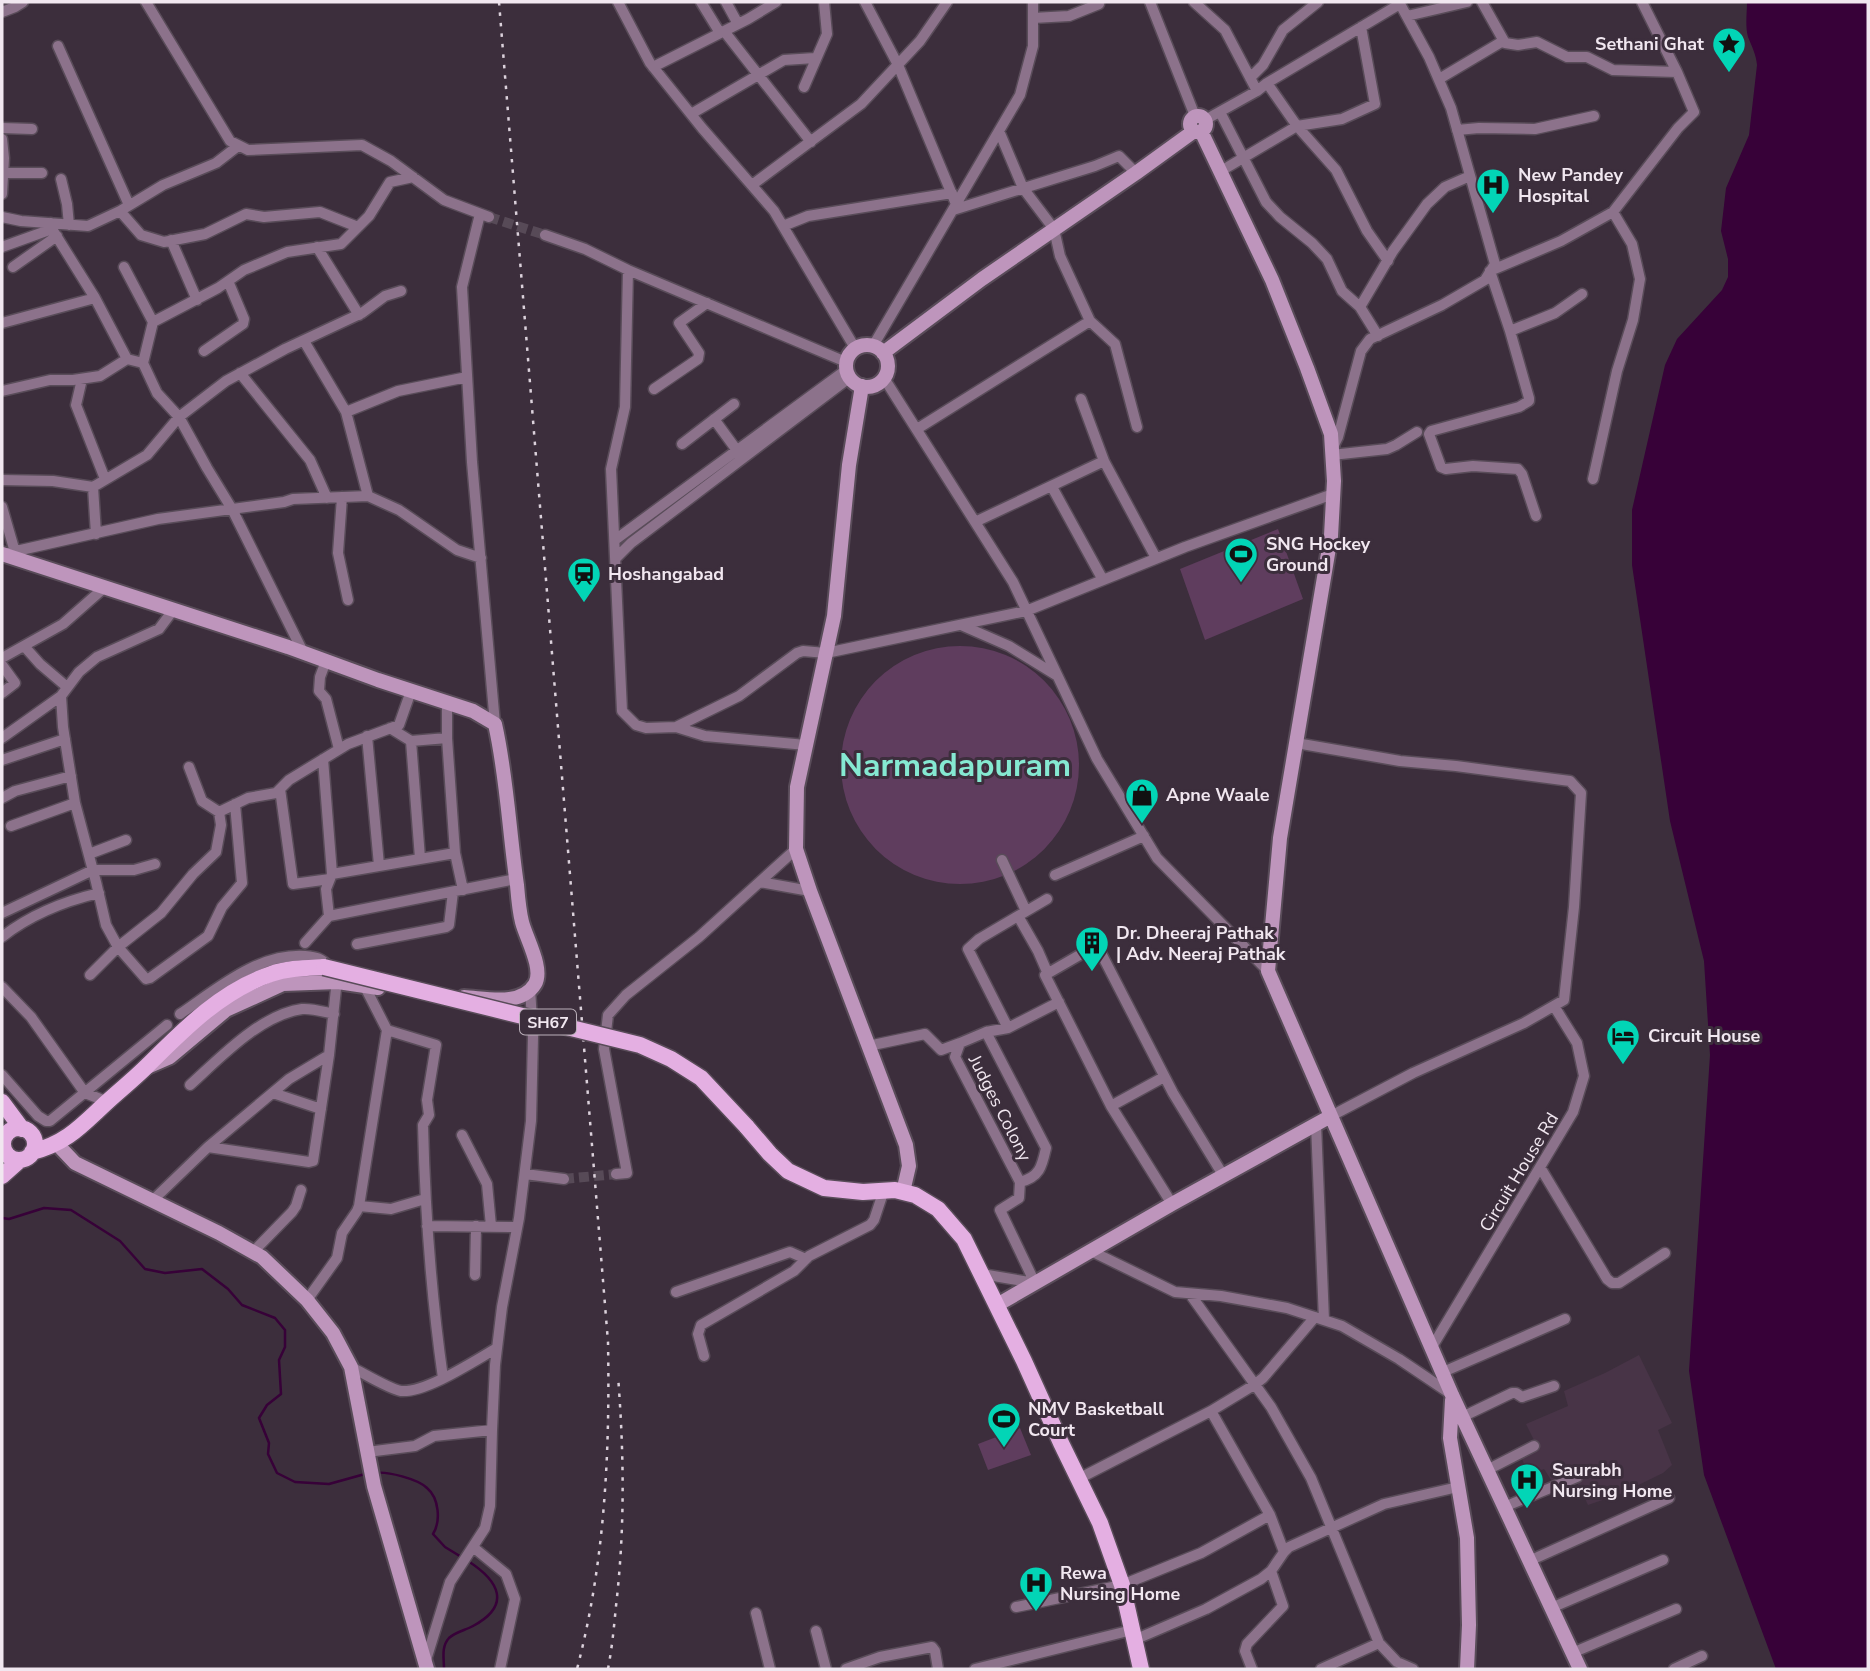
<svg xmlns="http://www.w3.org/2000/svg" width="1870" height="1671" font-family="'Nunito Sans',sans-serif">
  <rect width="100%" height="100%" fill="#3c2e3c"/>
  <path fill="#483447" d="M 1639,1355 L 1672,1423 L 1658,1430 L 1672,1465 L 1663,1473 L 1620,1494 L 1588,1505 L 1575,1478 L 1557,1489 L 1544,1469 L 1528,1475 L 1521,1456 L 1535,1442 L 1526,1424 L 1568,1406 L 1564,1391 L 1605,1373 Z"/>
  <path fill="#5f3d5e" d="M 1278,529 L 1303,599 L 1205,640 L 1180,569 Z
    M841 765a119 119 0 1 1 238 0a119 119 0 1 1-238 0Z
    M 1020,1428 L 1031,1455 L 988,1470 L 978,1444 Z"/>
  <path fill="#370138" d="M 1747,2 L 1868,2 L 1868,1669 L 1776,1669 L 1704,1475 L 1689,1371 L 1710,1055 L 1704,961 L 1670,821 L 1632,565 L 1632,510 L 1665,365 L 1677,339 L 1722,290 L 1728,277 L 1728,259 L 1721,231 L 1726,188 L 1749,135 L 1757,65 C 1756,54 1752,47 1748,37 C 1745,26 1747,13 1747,2 Z"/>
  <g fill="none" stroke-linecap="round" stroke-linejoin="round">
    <path stroke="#370138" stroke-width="2.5" d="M 2,1218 L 9,1219 L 44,1208 L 71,1210 L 120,1241 L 145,1269 L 165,1273 L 202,1269 L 228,1289 L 242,1305 L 275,1318 L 285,1330 L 285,1347 L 279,1360 L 281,1394 L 267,1405 L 259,1418 L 269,1443 L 268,1454 L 277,1473 L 295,1482 L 329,1484 L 365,1474
      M 375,1473 C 387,1471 418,1479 427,1488 C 439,1498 441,1521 433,1534 L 445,1547 L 463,1558
      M 444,1669 C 444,1658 441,1647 449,1638 C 455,1632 466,1630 473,1626 C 512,1605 499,1581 468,1561"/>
    <path stroke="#574a57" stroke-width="10" stroke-dasharray="10 5" stroke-linecap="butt" d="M 489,217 L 545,235
      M 564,1179 L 616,1174"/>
    <g stroke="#594c59" stroke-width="13">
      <path id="street" d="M 146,2 L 230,141 L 248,150 L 362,145 L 391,161 L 444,200 L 489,217
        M 618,2 L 650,63 L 702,128 L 774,211 L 855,348
        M 701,2 L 720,33
        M 726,2 L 738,24
        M 865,2 L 898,65 L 956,204
        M 1150,2 L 1195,116
        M 1194,2 L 1225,30 L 1257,91
        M 1482,2 L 1505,43 L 1518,45 L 1537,42 L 1567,57 L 1587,57 L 1613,70 L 1677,72 L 1642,2
        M 2,12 L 15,7 L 23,2
        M 1407,16 L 1467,2
        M 1033,18 L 1069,16 L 1099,4
        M 724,31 L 811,142
        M 58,46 L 129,205
        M 653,67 L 748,19 L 776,2
        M 1250,78 L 1263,65 L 1283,30 L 1318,2
        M 1439,79 L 1503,41
        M 1267,83 L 1297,126 L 1336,170 L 1367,231 L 1388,261
        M 804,87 L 827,34 L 824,2
        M 1220,112 L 1266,202 L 1280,217 L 1312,243 L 1327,259 L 1342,291 L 1360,307 L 1378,336
        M 691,114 L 784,60 L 815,58
        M 1205,120 L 1257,91 L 1267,83 L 1400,4
        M 2,128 L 32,129
        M 1457,130 L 1479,128 L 1535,129 L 1594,116
        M 999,131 L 1023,188 L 1054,229 L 1060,256 L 1090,321 L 1115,344 L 1137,427
        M 2,139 L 4,158 L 2,194
        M 1221,171 L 1297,126 L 1342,119 L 1375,104 L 1361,27
        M 2,173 L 42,173
        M 61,179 L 67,204 L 69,225
        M 752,185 L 861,104 L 920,41 L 947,2
        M 953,210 L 1095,166 L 1119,156 L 1136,173
        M 120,211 L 141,235 L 164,242 L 205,234 L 246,214 L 264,217 L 320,212 L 358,227
        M 480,214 L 462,287 L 472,462 L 495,724
        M 2,217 L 21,221 L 88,226 L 120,211 L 163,185 L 216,163 L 238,146
        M 783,226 L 808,216 L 952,193
        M 52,229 L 95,298 L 127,359 L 143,363 L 157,393 L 179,417 L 207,468 L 232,509 L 303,652
        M 545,235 L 585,249 L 628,270 L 846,362
        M 171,240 L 197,300
        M 2,247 L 52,229 L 51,223
        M 317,247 L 359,315
        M 13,267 L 57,236
        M 124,267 L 153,322
        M 628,270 L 625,407 L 611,469 L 622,711 L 636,725 L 646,728 L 676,727 L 739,696 L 797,653 L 803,651 L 826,653 L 1026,611 L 1185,547 L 1333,494
        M 1360,307 L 1393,251 L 1427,204 L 1445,187 L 1470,176
        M 2,323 L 95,298
        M 1510,331 L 1555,313 L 1582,294
        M 304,341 L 346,412 L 368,496
        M 873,346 L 1020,95 L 1033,46 L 1033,2
        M 204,351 L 243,324 L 244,319 L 228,281
        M 143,363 L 153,322 L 218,288 L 244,270 L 287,252 L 341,244 L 369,216 L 390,182 L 413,177
        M 240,373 L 310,460 L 327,498
        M 884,378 L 1013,582 L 1097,759 L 1157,858 L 1268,971
        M 82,379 L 76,405 L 105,479
        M 654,389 L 698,359 L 699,353 L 679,323 L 707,303
        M 2,391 L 50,380 L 73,380 L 100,376 L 127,359
        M 1081,399 L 1104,461 L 1156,558
        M 346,412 L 398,391 L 467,377
        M 714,419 L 741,456
        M 917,429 L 1090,321
        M 682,444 L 734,404
        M 1334,445 L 1338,437 L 1361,351 L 1370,339 L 1442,305 L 1485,280 L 1495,264 L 1451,108 L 1429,57 L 1399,2
        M 1332,455 L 1387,449 L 1396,445 L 1417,432
        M 1593,479 L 1617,371 L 1633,320 L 1640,279 L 1632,244 L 1613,212
        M 2,480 L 53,481 L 93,487 L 147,455 L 179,417 L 226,381 L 285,349 L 362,313 L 385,296 L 401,291
        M 93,487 L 96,534
        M 1052,487 L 1103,580
        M 342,497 L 338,553 L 348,600
        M 2,507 L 15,552
        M 1536,516 L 1522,474 L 1518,469 L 1473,466 L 1446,469 L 1441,467 L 1429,434 L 1431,431 L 1519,407 L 1529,401 L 1529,398 L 1510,331 L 1490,271 L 1561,241 L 1613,212 L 1678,128 L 1694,112 L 1677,72
        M 975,522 L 1104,461
        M 615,540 L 846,370
        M 3,554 L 158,519 L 284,502 L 293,499 L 368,496 L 399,510 L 457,550 L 481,558
        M 616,558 L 631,543 L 849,378
        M 961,625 L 1009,646 L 1056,675
        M 24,646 L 40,664 L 67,687
        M 2,658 L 63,624 L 105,587
        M 326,661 L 320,677 L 319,691 L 326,699 L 339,749
        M 2,665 L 15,683 L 2,693
        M 61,696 L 63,727 L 75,803 L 96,882 L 106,925 L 118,947 L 146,979 L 150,978 L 208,936 L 222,907 L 242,883 L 235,804
        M 447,703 L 447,738 L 455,853
        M 676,727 L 705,736 L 806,745
        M 390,728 L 411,741 L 420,858
        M 367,736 L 379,865
        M 2,738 L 61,696 L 79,672 L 97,657 L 159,629 L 174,609
        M 411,741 L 447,738
        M 1296,743 L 1400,761 L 1456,766 L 1570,781 L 1581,793 L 1574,907 L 1564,1000 L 1524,1023 L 1413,1073 L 1331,1116
        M 323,759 L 332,874 L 326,889 L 329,916
        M 2,760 L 65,739
        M 189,767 L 202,801 L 219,812
        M 280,789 L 293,884 L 330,879
        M 2,798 L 15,791 L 71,776
        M 11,826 L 75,803
        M 89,854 L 126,840
        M 1002,860 L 1026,911
        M 332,874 L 455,853 L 463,890
        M 1055,875 L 1144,836
        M 760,882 L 810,891
        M 1047,899 L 1018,916 L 1038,951 L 1048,974
        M 2,913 L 93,870 L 134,870 L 155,864
        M 2,937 C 30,915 65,901 99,893
        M 305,943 L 329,916 L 516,879
        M 357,944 L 446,927 L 449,925 L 453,892
        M 90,975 L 118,947 L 161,913 L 193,874 L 216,852 L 221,825 L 219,812 L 248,798 L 276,793 L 289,780 L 348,744 L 399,725 L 411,691
        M 364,985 L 387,1030 L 436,1045 L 427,1100 L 429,1115 L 423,1125 C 425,1210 431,1294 443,1378
        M 2,987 L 31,1017 L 85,1093 L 108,1102
        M 180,1014 C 217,989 258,953 305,956 C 316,957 322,958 329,967
        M 1008,1028 L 968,949 L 979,939 L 1018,916
        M 986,1032 L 1008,1028 L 1059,1002
        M 868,1046 L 925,1034 L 941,1050 L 960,1043
        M 2,1075 L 38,1116 L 46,1121 L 50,1121 L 167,1025
        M 1164,1077 L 1111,1106 L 1045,975 L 1090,949 L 1100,951 L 1173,1093 L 1223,1175
        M 190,1085 C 220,1058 260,1015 302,1009 C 312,1008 324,1012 334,1014
        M 273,1093 L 321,1109
        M 1111,1106 L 1172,1204
        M 1316,1124 L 1324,1320
        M 462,1135 L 487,1184 L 491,1226
        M 208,1147 L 309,1162 L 313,1161 L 329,1055 L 337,979
        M 1540,1167 L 1607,1279 L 1612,1283 L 1619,1283 L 1665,1253
        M 525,1174 L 564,1179
        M 616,1174 L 627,1173 L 604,1049 L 608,1015 L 626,995 L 699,937 L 796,849
        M 152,1201 L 208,1147 L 289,1079 L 329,1055
        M 359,1206 L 391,1209 L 425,1199
        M 427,1226 L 517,1227
        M 1091,1251 L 1175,1292 L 1221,1296 L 1287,1308 L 1342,1326 L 1399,1359 L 1451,1394
        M 253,1252 L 292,1212 L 296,1206 L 301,1190
        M 982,1274 L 1035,1283 L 1000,1210 L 1019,1198 L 1020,1182 L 955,1057 L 960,1043 L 986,1032 L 1046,1148 C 1042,1166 1040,1177 1020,1182
        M 475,1275 L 476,1226
        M 676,1292 L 787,1253 L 790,1252 L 806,1259
        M 1190,1294 L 1271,1407 L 1311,1478 L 1379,1643 L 1397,1662 L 1413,1669
        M 307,1300 L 337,1258 L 342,1233 L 357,1211 L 359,1206 L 387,1030
        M 1432,1347 L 1573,1112 L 1584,1076 L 1577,1043 L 1554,1006
        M 704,1356 L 698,1334 L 701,1325 L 794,1271 L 809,1256 L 870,1225 L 874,1220 L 884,1190
        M 351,1367 C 363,1373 389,1389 401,1391 C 426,1393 474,1361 497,1348
        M 1443,1372 L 1565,1319
        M 1211,1411 L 1270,1515 L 1284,1552
        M 1462,1417 L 1512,1393 L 1516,1393 L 1522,1397 L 1554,1386
        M 367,1452 L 415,1446 L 434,1436 L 492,1430
        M 1487,1470 L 1534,1446
        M 1078,1479 L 1211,1411 L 1254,1385 L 1263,1378 L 1315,1317
        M 1504,1507 L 1577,1477
        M 473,1547 L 506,1574 L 515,1599 L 500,1669
        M 1529,1561 L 1669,1498
        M 1016,1607 L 1122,1585 L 1201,1553 L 1270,1515
        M 1551,1608 L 1663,1560
        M 756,1613 L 770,1669
        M 816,1631 L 826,1669
        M 1134,1640 L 1206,1609 L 1261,1579 L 1271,1571 L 1284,1552 L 1289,1547 L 1384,1504 L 1458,1487
        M 1572,1653 L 1676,1609
        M 426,1660 L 450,1582 L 485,1528 L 490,1506 L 492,1430 L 495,1365 L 502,1307 L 519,1218 L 531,1121 L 533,1037 L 530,988
        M 846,1669 L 880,1657 L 932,1647 L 935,1651 L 938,1669
        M 975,1669 L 1132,1630
        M 1252,1669 L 1245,1651 L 1247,1644 L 1283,1606 L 1271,1571
        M 1321,1669 L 1379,1643
        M 1674,1669 L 1702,1656"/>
    </g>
    <g stroke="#594c59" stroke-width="18">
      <path id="secondary" d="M1190 124a8 8 0 1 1 16 0a8 8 0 1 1-16 0Z
        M 1201,131 L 1272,280 L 1307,368 L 1331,434 L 1334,481 L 1331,536 L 1280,838 L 1268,971 L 1452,1395 L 1580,1669
        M846 366a21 21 0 1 1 42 0a21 21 0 1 1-42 0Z
        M 883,353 L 982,279 L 1136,173 L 1194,131
        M 862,386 L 849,465 L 834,616 L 797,787 L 796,849 L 810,891 L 906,1145 L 909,1166 L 903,1192
        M 2,554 L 288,647 L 378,680 L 473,711 L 495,724 C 507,777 509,831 517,885 C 518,897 519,910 522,922 C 526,938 544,969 535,984 C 521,1007 486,998 464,997
        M 147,1067 L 170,1057 L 226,1010 L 283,984 L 338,982 L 378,988
        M 57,1144 L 75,1163 L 219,1233 L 262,1257 L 307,1300 L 333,1333 L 351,1367 L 374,1486 L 427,1669
        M 997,1305 L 1172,1204 L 1331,1116
        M 1452,1400 L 1450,1438 L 1467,1538 L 1469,1625 L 1467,1669"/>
    </g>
    <g stroke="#594c59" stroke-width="19">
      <path id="primary" d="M 2,1102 L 22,1129
        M 746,1126 L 770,1154 L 788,1171 L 824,1188 L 863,1192 L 895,1190 L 915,1195 L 938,1209 L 964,1239 L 1024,1361 L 1061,1443 L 1100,1523 L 1122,1585 L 1141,1669
        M3 1144a16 16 0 1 1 32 0a16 16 0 1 1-32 0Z
        M 32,1152 C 67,1143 81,1126 107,1102 C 120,1090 134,1079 147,1066 C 183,1030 221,991 271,974 C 288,968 306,968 324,967
        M 2,1176 L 20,1160"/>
    </g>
    <use href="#street" stroke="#8c728b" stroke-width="10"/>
    <use href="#secondary" stroke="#be95bc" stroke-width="14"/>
    <use href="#primary" stroke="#e4afe2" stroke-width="16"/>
    <path stroke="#dbd1db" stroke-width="2.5" stroke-dasharray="3.5 7" stroke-linecap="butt" d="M 499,2 L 608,1342 C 610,1452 605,1562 577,1669
      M 608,1669 C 612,1648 614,1627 616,1606 C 625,1528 624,1454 618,1376"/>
    <g stroke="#594c59" stroke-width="19" stroke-linecap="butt">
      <path id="primary-bridge" d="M 324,967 L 640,1045 L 671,1059 L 701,1078 L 746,1126"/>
    </g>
    <use href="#primary-bridge" stroke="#e4afe2" stroke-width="16"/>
  </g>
  <defs>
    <g id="sight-pin" transform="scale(1.75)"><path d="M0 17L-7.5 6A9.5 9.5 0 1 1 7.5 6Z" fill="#02d5b6" stroke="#3c2e3c"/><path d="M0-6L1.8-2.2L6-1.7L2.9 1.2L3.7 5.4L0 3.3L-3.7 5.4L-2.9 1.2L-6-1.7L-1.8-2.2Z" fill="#111"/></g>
    <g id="hospital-pin" transform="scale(1.75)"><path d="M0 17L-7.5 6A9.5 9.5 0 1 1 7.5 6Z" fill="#02d5b6" stroke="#3c2e3c"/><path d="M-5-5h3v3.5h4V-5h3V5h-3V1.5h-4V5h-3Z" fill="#111"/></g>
    <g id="stadium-pin" transform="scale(1.75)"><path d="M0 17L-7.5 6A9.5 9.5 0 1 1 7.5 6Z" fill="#02d5b6" stroke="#3c2e3c"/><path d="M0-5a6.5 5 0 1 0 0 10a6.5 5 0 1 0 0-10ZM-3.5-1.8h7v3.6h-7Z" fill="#111"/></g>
    <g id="station-pin" transform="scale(1.75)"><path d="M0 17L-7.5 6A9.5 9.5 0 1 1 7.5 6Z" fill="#02d5b6" stroke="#3c2e3c"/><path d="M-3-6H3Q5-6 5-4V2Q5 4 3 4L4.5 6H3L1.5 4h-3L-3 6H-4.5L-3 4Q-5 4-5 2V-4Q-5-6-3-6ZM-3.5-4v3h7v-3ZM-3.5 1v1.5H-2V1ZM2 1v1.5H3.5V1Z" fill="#111"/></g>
    <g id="shop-pin" transform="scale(1.75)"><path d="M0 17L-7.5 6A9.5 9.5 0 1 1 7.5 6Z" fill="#02d5b6" stroke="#3c2e3c"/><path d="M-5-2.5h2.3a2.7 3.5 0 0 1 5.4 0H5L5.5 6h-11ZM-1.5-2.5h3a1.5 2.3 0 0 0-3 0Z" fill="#111"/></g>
    <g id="building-pin" transform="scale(1.75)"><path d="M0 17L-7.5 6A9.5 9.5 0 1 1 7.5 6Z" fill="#02d5b6" stroke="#3c2e3c"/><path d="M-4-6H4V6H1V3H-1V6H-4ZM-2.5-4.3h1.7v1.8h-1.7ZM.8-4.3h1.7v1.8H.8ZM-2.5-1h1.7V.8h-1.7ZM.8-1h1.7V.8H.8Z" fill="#111"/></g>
    <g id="hotel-pin" transform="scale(1.75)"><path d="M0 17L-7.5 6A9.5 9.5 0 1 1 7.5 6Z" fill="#02d5b6" stroke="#3c2e3c"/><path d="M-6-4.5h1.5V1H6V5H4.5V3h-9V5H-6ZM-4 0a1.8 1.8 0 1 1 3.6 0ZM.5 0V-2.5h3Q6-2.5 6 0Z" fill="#111"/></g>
  </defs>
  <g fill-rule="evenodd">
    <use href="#sight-pin" x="1729" y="44"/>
    <use href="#hospital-pin" x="1493" y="185"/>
    <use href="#stadium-pin" x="1241" y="554"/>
    <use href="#station-pin" x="584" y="574"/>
    <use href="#shop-pin" x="1142" y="795"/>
    <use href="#building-pin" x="1092" y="943"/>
    <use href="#hotel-pin" x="1623" y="1036"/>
    <use href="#stadium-pin" x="1004" y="1419"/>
    <use href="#hospital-pin" x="1527" y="1480"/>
    <use href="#hospital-pin" x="1036" y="1583"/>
  </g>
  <g text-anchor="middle" stroke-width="6" stroke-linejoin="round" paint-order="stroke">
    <rect fill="#3c2e3c" stroke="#bbb0ba" stroke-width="2" x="520" y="1009.5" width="56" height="25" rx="5"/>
    <g font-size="16" font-weight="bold" fill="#f1e7f0">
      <text x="548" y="1028">SH67</text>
    </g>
    <g font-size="18" font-weight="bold" fill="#f1e7f0" stroke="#3c2e3c" text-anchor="start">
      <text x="1704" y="50" text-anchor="end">Sethani Ghat</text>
      <text x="1518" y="181">New Pandey<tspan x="1518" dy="21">Hospital</tspan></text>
      <text x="1266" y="550">SNG Hockey<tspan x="1266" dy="21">Ground</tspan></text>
      <text x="608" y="580">Hoshangabad</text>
      <text x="1166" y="801">Apne Waale</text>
      <text x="1116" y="939">Dr. Dheeraj Pathak<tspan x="1116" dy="21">| Adv. Neeraj Pathak</tspan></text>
      <text x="1648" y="1042">Circuit House</text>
      <text x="1028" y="1415">NMV Basketball<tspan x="1028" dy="21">Court</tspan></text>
      <text x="1552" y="1476">Saurabh<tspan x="1552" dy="21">Nursing Home</tspan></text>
      <text x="1060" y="1579">Rewa<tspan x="1060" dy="21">Nursing Home</tspan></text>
    </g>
    <g font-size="18" fill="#f1e7f0" stroke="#3c2e3c">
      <text transform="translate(1000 1108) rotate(63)" y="6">Judges Colony</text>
      <text transform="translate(1519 1172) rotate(-59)" y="6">Circuit House Rd</text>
    </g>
    <g font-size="32" font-weight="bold" fill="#85e9d2" stroke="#3c2e3c">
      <text x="955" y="776">Narmadapuram</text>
    </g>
  </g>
  <rect width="1870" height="1671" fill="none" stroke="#f1e7f0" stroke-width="7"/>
</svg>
